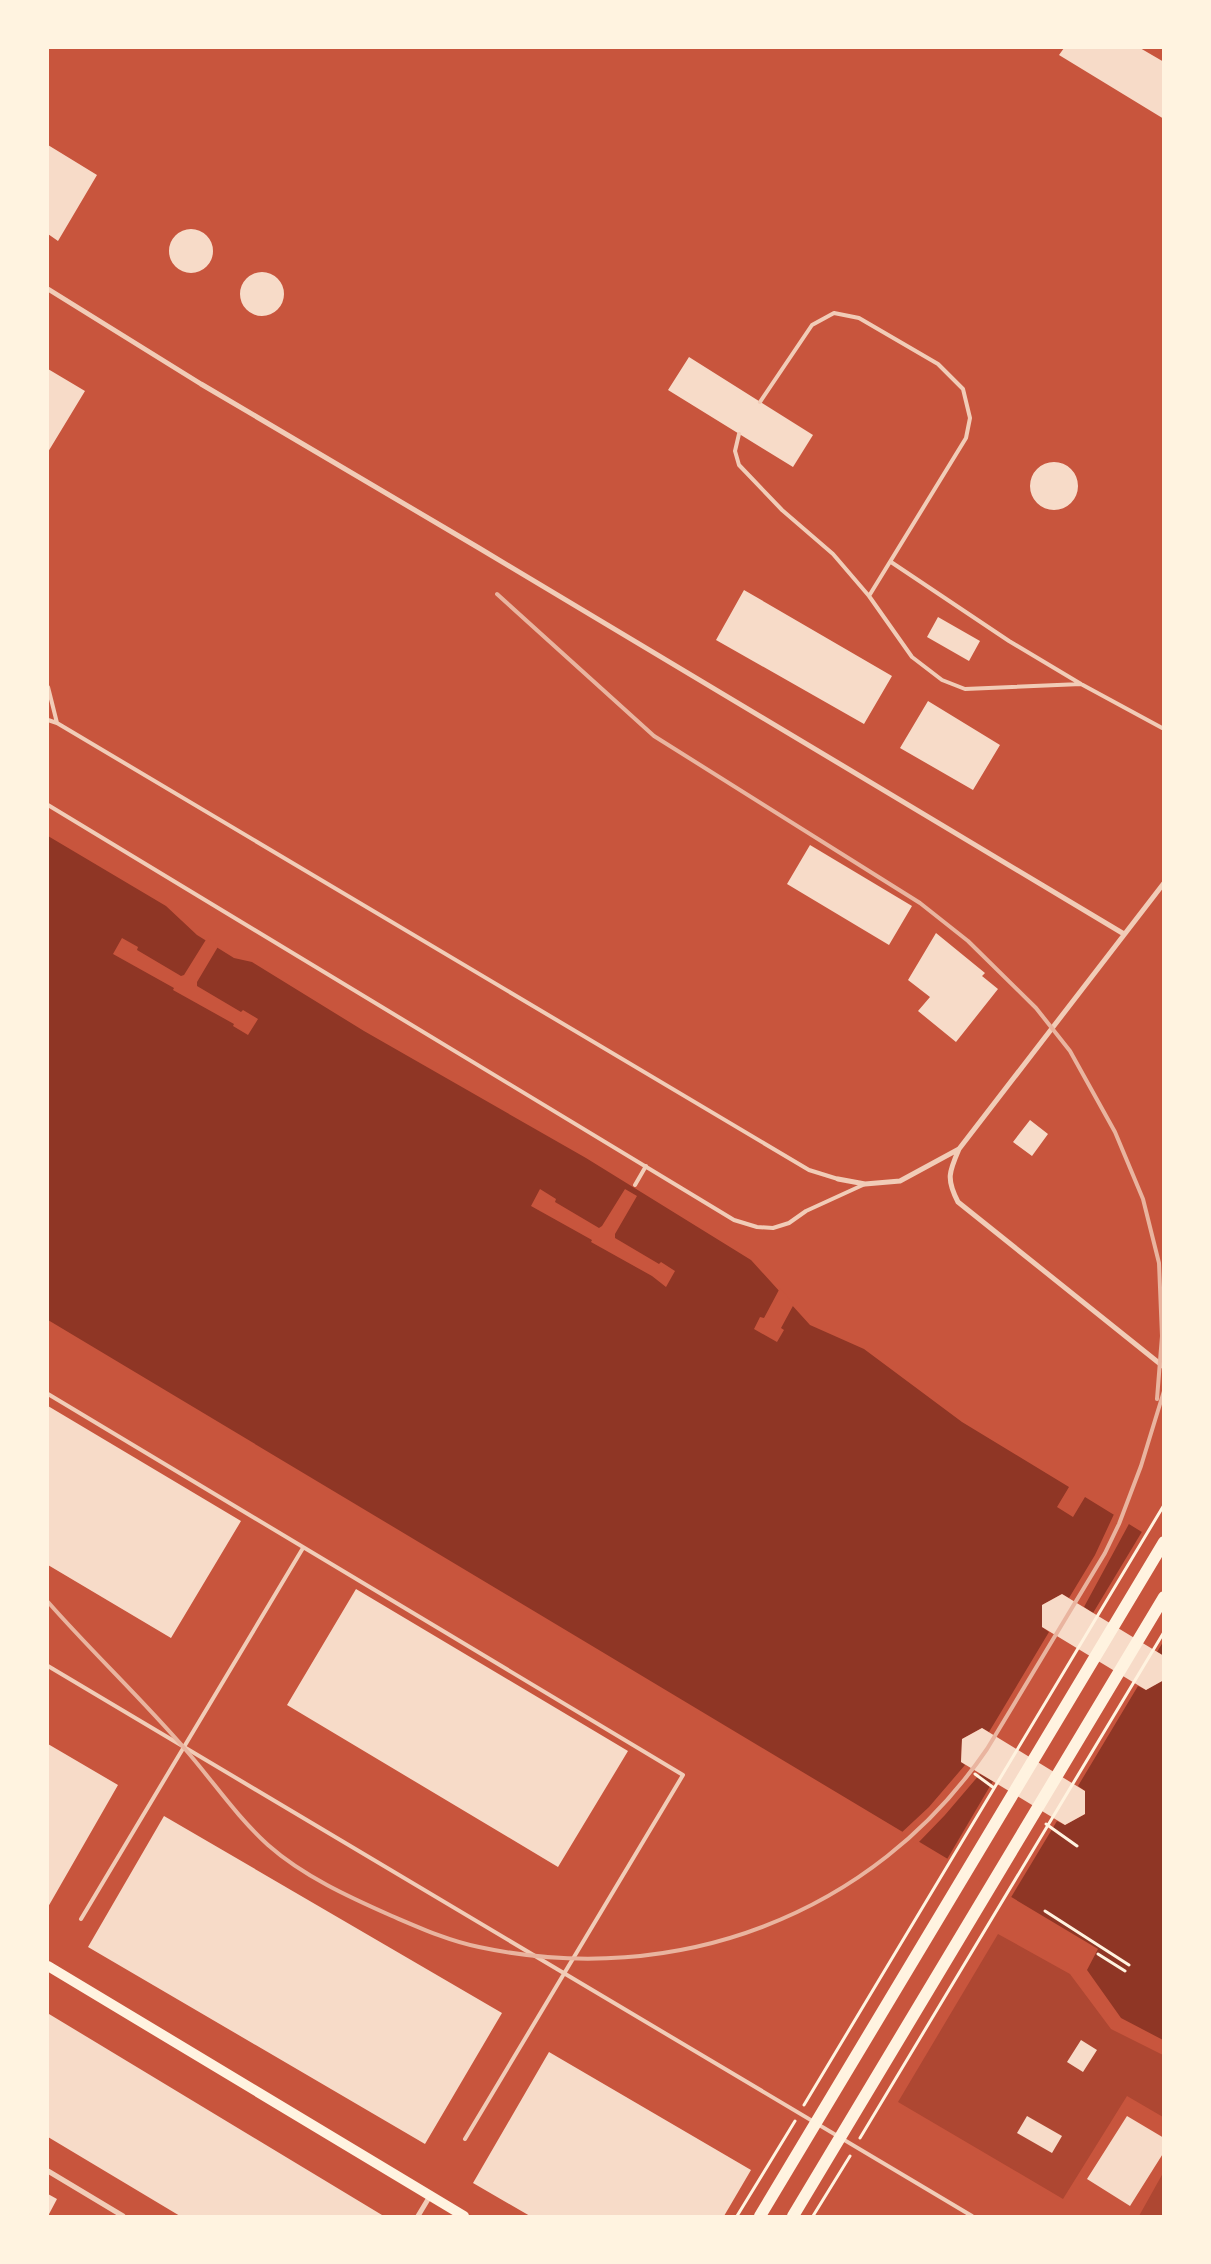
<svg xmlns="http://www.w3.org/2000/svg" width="1211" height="2264" font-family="Poppins,sans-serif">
  <rect width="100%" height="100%" fill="#c8553d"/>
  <path fill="#ae4732" d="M 998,1934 L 1070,1974 L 1111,2029 L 1163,2055 L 1163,2117 L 1127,2096 L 1063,2199 L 898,2102 Z
    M 1163,2173 L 1163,2216 L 1139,2216 Z"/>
  <path fill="#8f3625" d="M 48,836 L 166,906 L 197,935 L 234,958 L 252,962 L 364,1031 L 586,1158 L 751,1260 L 810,1325 L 864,1349 L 962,1422 L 1069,1487 L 1057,1507 L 1073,1517 L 1085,1497 L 1163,1545 L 1163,2040 L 1121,2018 L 1087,1970 L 1098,1949 L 48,1320 Z"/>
  <path fill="#c8553d" d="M 122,938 L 138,947 L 137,950 L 181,976 L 184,975 L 207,938 L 219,945 L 197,982 L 197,986 L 241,1012 L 243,1010 L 258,1019 L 248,1035 L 233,1026 L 234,1024 L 173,990 L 174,988 L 113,954 Z
    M 540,1189 L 556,1199 L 555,1202 L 599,1228 L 602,1226 L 625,1189 L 637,1196 L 615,1234 L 615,1238 L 659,1264 L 661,1262 L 675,1271 L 666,1287 L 652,1276 L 591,1242 L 592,1240 L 531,1206 Z
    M 780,1288 L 794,1304 L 781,1328 L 784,1330 L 777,1342 L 754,1329 L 760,1317 L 764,1318 Z
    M 1115,1512 L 1130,1522 L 1084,1607 L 1093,1613 L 1143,1530 L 1164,1542 L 1163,1642 L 1157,1652 L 1163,1656 L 1163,1680 L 1146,1690 L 1138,1686 L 1078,1786 L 1085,1791 L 1085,1814 L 1065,1825 L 1057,1821 L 1010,1899 L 946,1861 L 993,1781 L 980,1774 L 945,1815 L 917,1844 L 900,1834 L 929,1807 L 965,1765 L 961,1762 L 962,1739 L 982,1728 L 989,1732 L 1049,1632 L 1042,1627 L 1042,1605 L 1062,1594 L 1069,1598 L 1095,1555 Z"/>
  <path fill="#f7dbc8" d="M 1064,48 L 1140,48 L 1164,62 L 1164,119 L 1059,55 Z
    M 48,145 L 97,175 L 58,241 L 48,234 Z
    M169 251a22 22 0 1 1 44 0a22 22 0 1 1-44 0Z
    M240 294a22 22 0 1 1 44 0a22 22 0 1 1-44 0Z
    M 689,357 L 813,435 L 793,467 L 668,390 Z
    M 48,369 L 85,391 L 48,452 Z
    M1030 486a24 24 0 1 1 48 0a24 24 0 1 1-48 0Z
    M 744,590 L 892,676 L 864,724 L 716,640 Z
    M 938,617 L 980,641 L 969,661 L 927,637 Z
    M 928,701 L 1000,745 L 973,790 L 900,748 Z
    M 810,845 L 912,906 L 889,945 L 787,884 Z
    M 936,933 L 985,973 L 982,976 L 998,989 L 956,1042 L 918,1011 L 930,997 L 908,980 Z
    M 1030,1120 L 1048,1134 L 1032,1156 L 1013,1142 Z
    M 48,1406 L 241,1521 L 171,1638 L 48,1565 Z
    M 356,1589 L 628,1751 L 558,1867 L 287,1705 Z
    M 1062,1594 L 1164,1656 L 1164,1680 L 1146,1690 L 1042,1627 L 1042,1605 Z
    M 982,1728 L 1085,1791 L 1085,1814 L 1065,1825 L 961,1762 L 962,1739 Z
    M 48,1744 L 118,1785 L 48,1907 Z
    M 164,1816 L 502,2013 L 425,2144 L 88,1947 Z
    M 49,2014 L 382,2215 L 381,2216 L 180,2216 L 48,2137 Z
    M 1081,2040 L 1097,2050 L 1083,2072 L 1067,2062 Z
    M 549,2052 L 751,2170 L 724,2216 L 530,2216 L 473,2183 Z
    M 1027,2116 L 1062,2136 L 1052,2153 L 1017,2133 Z
    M 1127,2116 L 1164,2138 L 1164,2152 L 1130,2206 L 1087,2179 Z
    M 48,2194 L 57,2199 L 48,2216 Z"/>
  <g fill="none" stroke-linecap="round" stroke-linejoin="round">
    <path stroke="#fff3e0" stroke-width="3" d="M 975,1774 L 994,1788
      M 1046,1824 L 1077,1846
      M 1045,1911 L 1129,1965
      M 1098,1954 L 1125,1971
      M 804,2105 L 1164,1505
      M 860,2138 L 1164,1632
      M 737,2216 L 795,2121
      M 813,2216 L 850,2156"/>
    <path stroke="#f1ccb7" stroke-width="4" d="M 739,434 L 735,451 L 739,465 L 782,510 L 833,554 L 869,596 L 966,438 L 970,418 L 963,389 L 938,364 L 859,318 L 834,313 L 812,325 L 760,402
      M 891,562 L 1009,641 L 1081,684 L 1164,729
      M 869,596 L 912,657 L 942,680 L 965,689 L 1081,684
      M 48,687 L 57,723 L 809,1170 L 838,1179
      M 48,720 L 57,723
      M 48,805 L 734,1220 L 757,1227 L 773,1228 L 789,1223 L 806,1211 L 865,1184
      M 635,1185 L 646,1166
      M 48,1394 L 683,1775 L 465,2139
      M 48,1666 L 972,2216
      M 81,1919 L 303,1548"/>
    <path stroke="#f1ccb7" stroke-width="5" d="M 48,289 L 201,384 L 479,548 L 1124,934
      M 1164,883 L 959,1149 C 949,1172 946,1179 958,1202 L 1164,1367
      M 838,1179 L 865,1184 L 900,1181 L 959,1149
      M 48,2171 L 123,2216
      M 418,2216 L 430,2196"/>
    <path stroke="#fff3e0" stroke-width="10" d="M 48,1966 L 464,2216"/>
    <path stroke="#fff3e0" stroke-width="12" d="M 760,2216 L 1164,1542
      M 793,2216 L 1164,1597"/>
    <path stroke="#e9b49f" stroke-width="4" d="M 497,594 L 654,736 L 920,903 L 968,941 L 1036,1008 L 1070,1051 L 1115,1132 L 1143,1199 L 1159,1263 L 1162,1336 L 1157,1399
      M 48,1602 C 92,1652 141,1698 185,1749 C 212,1780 237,1817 268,1845 C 303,1876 349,1897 392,1916 C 420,1928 449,1941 479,1947 C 675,1989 873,1916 987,1749 L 1105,1553 L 1119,1524 L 1141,1466 L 1164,1391"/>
  </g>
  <rect width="1211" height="2264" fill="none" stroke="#fff3e0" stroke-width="98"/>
</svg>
